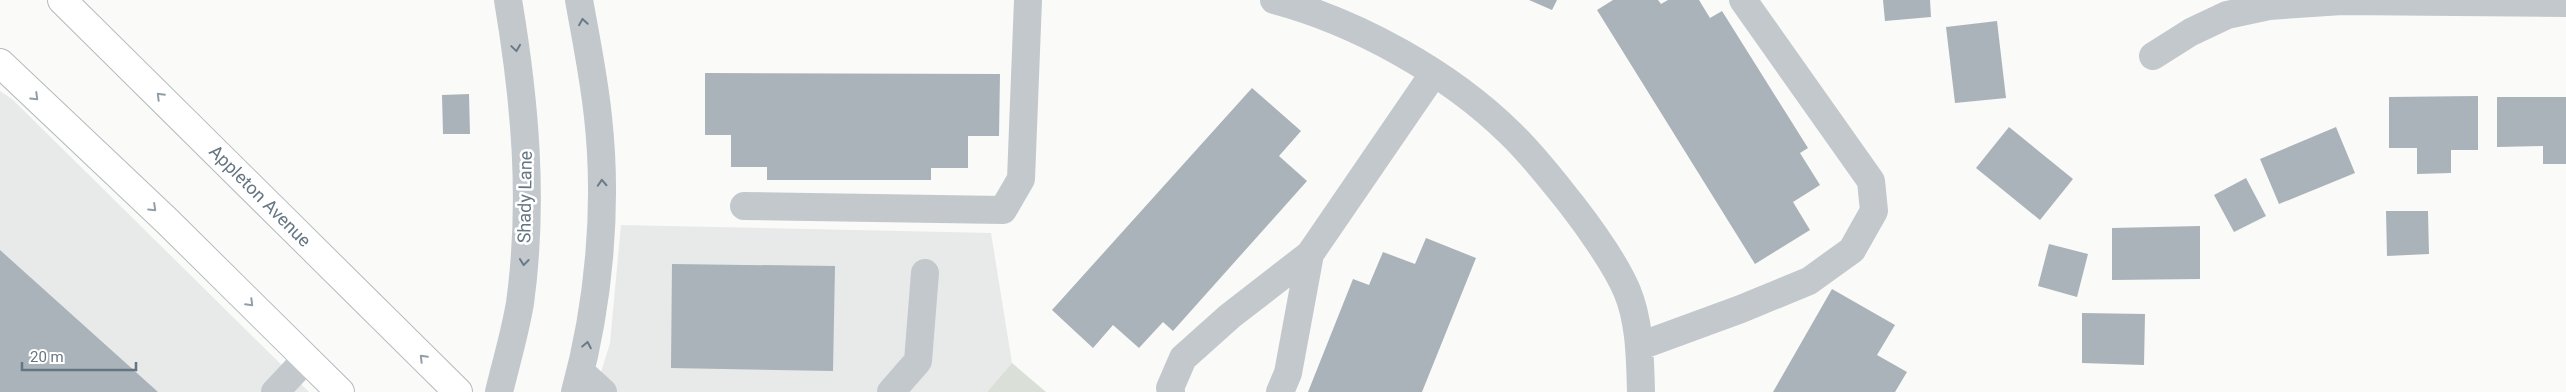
<svg xmlns="http://www.w3.org/2000/svg" width="2566" height="392" font-family="Roboto,sans-serif">
  <rect width="100%" height="100%" fill="#fafaf8"/>
  <path fill="#e8e9e9" d="M 0,91 L 12,99 L 309,392 L 0,392 Z
    M 621,225 L 991,233 L 1012,363 L 987,392 L 595,392 L 610,343 Z"/>
  <path fill="#dadfd7" d="M 1012,363 L 1046,392 L 987,392 Z"/>
  <path fill="#aab3b9" d="M 1529,0 L 1557,0 L 1552,10 Z
    M 1613,0 L 1658,0 L 1661,4 L 1668,0 L 1699,0 L 1710,18 L 1722,11 L 1808,148 L 1800,153 L 1820,185 L 1793,202 L 1810,230 L 1755,264 L 1597,10 Z
    M 1883,0 L 1930,0 L 1931,17 L 1885,21 Z
    M 1997,21 L 2006,98 L 1955,103 L 1946,27 Z
    M 705,73 L 1000,74 L 999,136 L 968,136 L 968,168 L 931,168 L 931,180 L 767,180 L 767,167 L 731,167 L 731,135 L 705,135 Z
    M 1252,88 L 1301,131 L 1279,156 L 1307,181 L 1173,331 L 1163,322 L 1139,348 L 1113,325 L 1093,348 L 1052,310 Z
    M 469,94 L 470,134 L 443,134 L 442,95 Z
    M 2478,96 L 2478,150 L 2451,150 L 2451,173 L 2417,174 L 2417,148 L 2389,148 L 2389,97 Z
    M 2497,97 L 2566,97 L 2566,164 L 2543,164 L 2543,146 L 2497,147 Z
    M 2009,127 L 2073,179 L 2040,220 L 1976,168 Z
    M 2336,127 L 2355,173 L 2279,204 L 2260,159 Z
    M 2246,178 L 2266,216 L 2234,232 L 2214,195 Z
    M 2386,211 L 2428,211 L 2429,254 L 2387,256 Z
    M 2200,226 L 2200,279 L 2112,280 L 2112,228 Z
    M 1426,238 L 1476,258 L 1422,392 L 1308,392 L 1353,279 L 1369,285 L 1383,252 L 1415,264 Z
    M 2049,244 L 2088,254 L 2077,297 L 2038,286 Z
    M 0,250 L 158,392 L 0,392 Z
    M 672,264 L 835,266 L 833,371 L 671,368 Z
    M 1832,289 L 1895,325 L 1877,355 L 1907,372 L 1895,392 L 1773,392 Z
    M 2082,313 L 2145,314 L 2144,365 L 2082,363 Z"/>
  <g fill="none" stroke-linecap="round" stroke-linejoin="round">
    <g stroke="#b5babe" stroke-width="30">
      <path id="major" d="M 62,0 L 458,392
        M 0,63 L 167,221 L 340,392"/>
    </g>
    <path stroke="#c3c8cc" stroke-width="28" d="M 1274,0 C 1357,22 1449,73 1510,133 C 1533,155 1552,180 1572,205 C 1589,227 1616,265 1627,291 C 1640,322 1640,359 1641,392
      M 2153,56 L 2191,32 L 2227,15 L 2269,6 L 2342,1 L 2566,3
      M 744,206 L 1003,210 L 1021,179 L 1028,0
      M 1640,346 L 1741,309 L 1809,281 L 1852,250 L 1874,211 L 1871,181 L 1743,0
      M 581,372 L 603,392
      M 275,392 L 306,359
      M 499,392 C 506,363 515,333 520,303 C 534,201 525,101 508,0
      M 575,392 C 599,305 608,206 598,117 C 594,78 586,39 579,0
      M 891,392 L 918,361 L 925,273
      M 1171,392 L 1170,388 L 1183,358 L 1230,316 L 1310,254 L 1434,73
      M 1280,392 L 1288,373 L 1310,254"/>
    <use href="#major" stroke="#fff" stroke-width="28"/>
  </g>
  <defs><path id="oneway-chevron" d="M-2-3.5L2.5 0L-2 3.5" fill="none" stroke-width="1.6" stroke-linecap="round" stroke-linejoin="round" transform="scale(1.25)"/></defs>
  <g stroke="#6a7a87">
    <use href="#oneway-chevron" transform="translate(583 22) rotate(-99)"/>
    <use href="#oneway-chevron" transform="translate(516 48) rotate(82)"/>
    <use href="#oneway-chevron" transform="translate(602 183) rotate(-93)"/>
    <use href="#oneway-chevron" transform="translate(524 262) rotate(96)"/>
    <use href="#oneway-chevron" transform="translate(587 345) rotate(-79)"/>
  </g>
  <g stroke="#939fa8">
    <use href="#oneway-chevron" transform="translate(160 96) rotate(-135)"/>
    <use href="#oneway-chevron" transform="translate(35 97) rotate(44)"/>
    <use href="#oneway-chevron" transform="translate(153 208) rotate(43)"/>
    <use href="#oneway-chevron" transform="translate(250 303) rotate(45)"/>
    <use href="#oneway-chevron" transform="translate(423 358) rotate(-135)"/>
  </g>
  <g text-anchor="middle" stroke-width="5" stroke-linejoin="round" paint-order="stroke">
    <g font-size="18" fill="#657683" stroke="#fff">
      <text transform="translate(260 196) rotate(45)" y="6">Appleton Avenue</text>
      <text transform="translate(525 197) rotate(-89)" y="6">Shady Lane</text>
    </g>
  </g>
  <path d="M22 362v8h114v-8" fill="none" stroke="#657683" stroke-width="2.5"/>
  <text x="30" y="362" font-size="15" fill="#657683" stroke="#ffffff" stroke-width="4" paint-order="stroke">20 m</text>
</svg>
